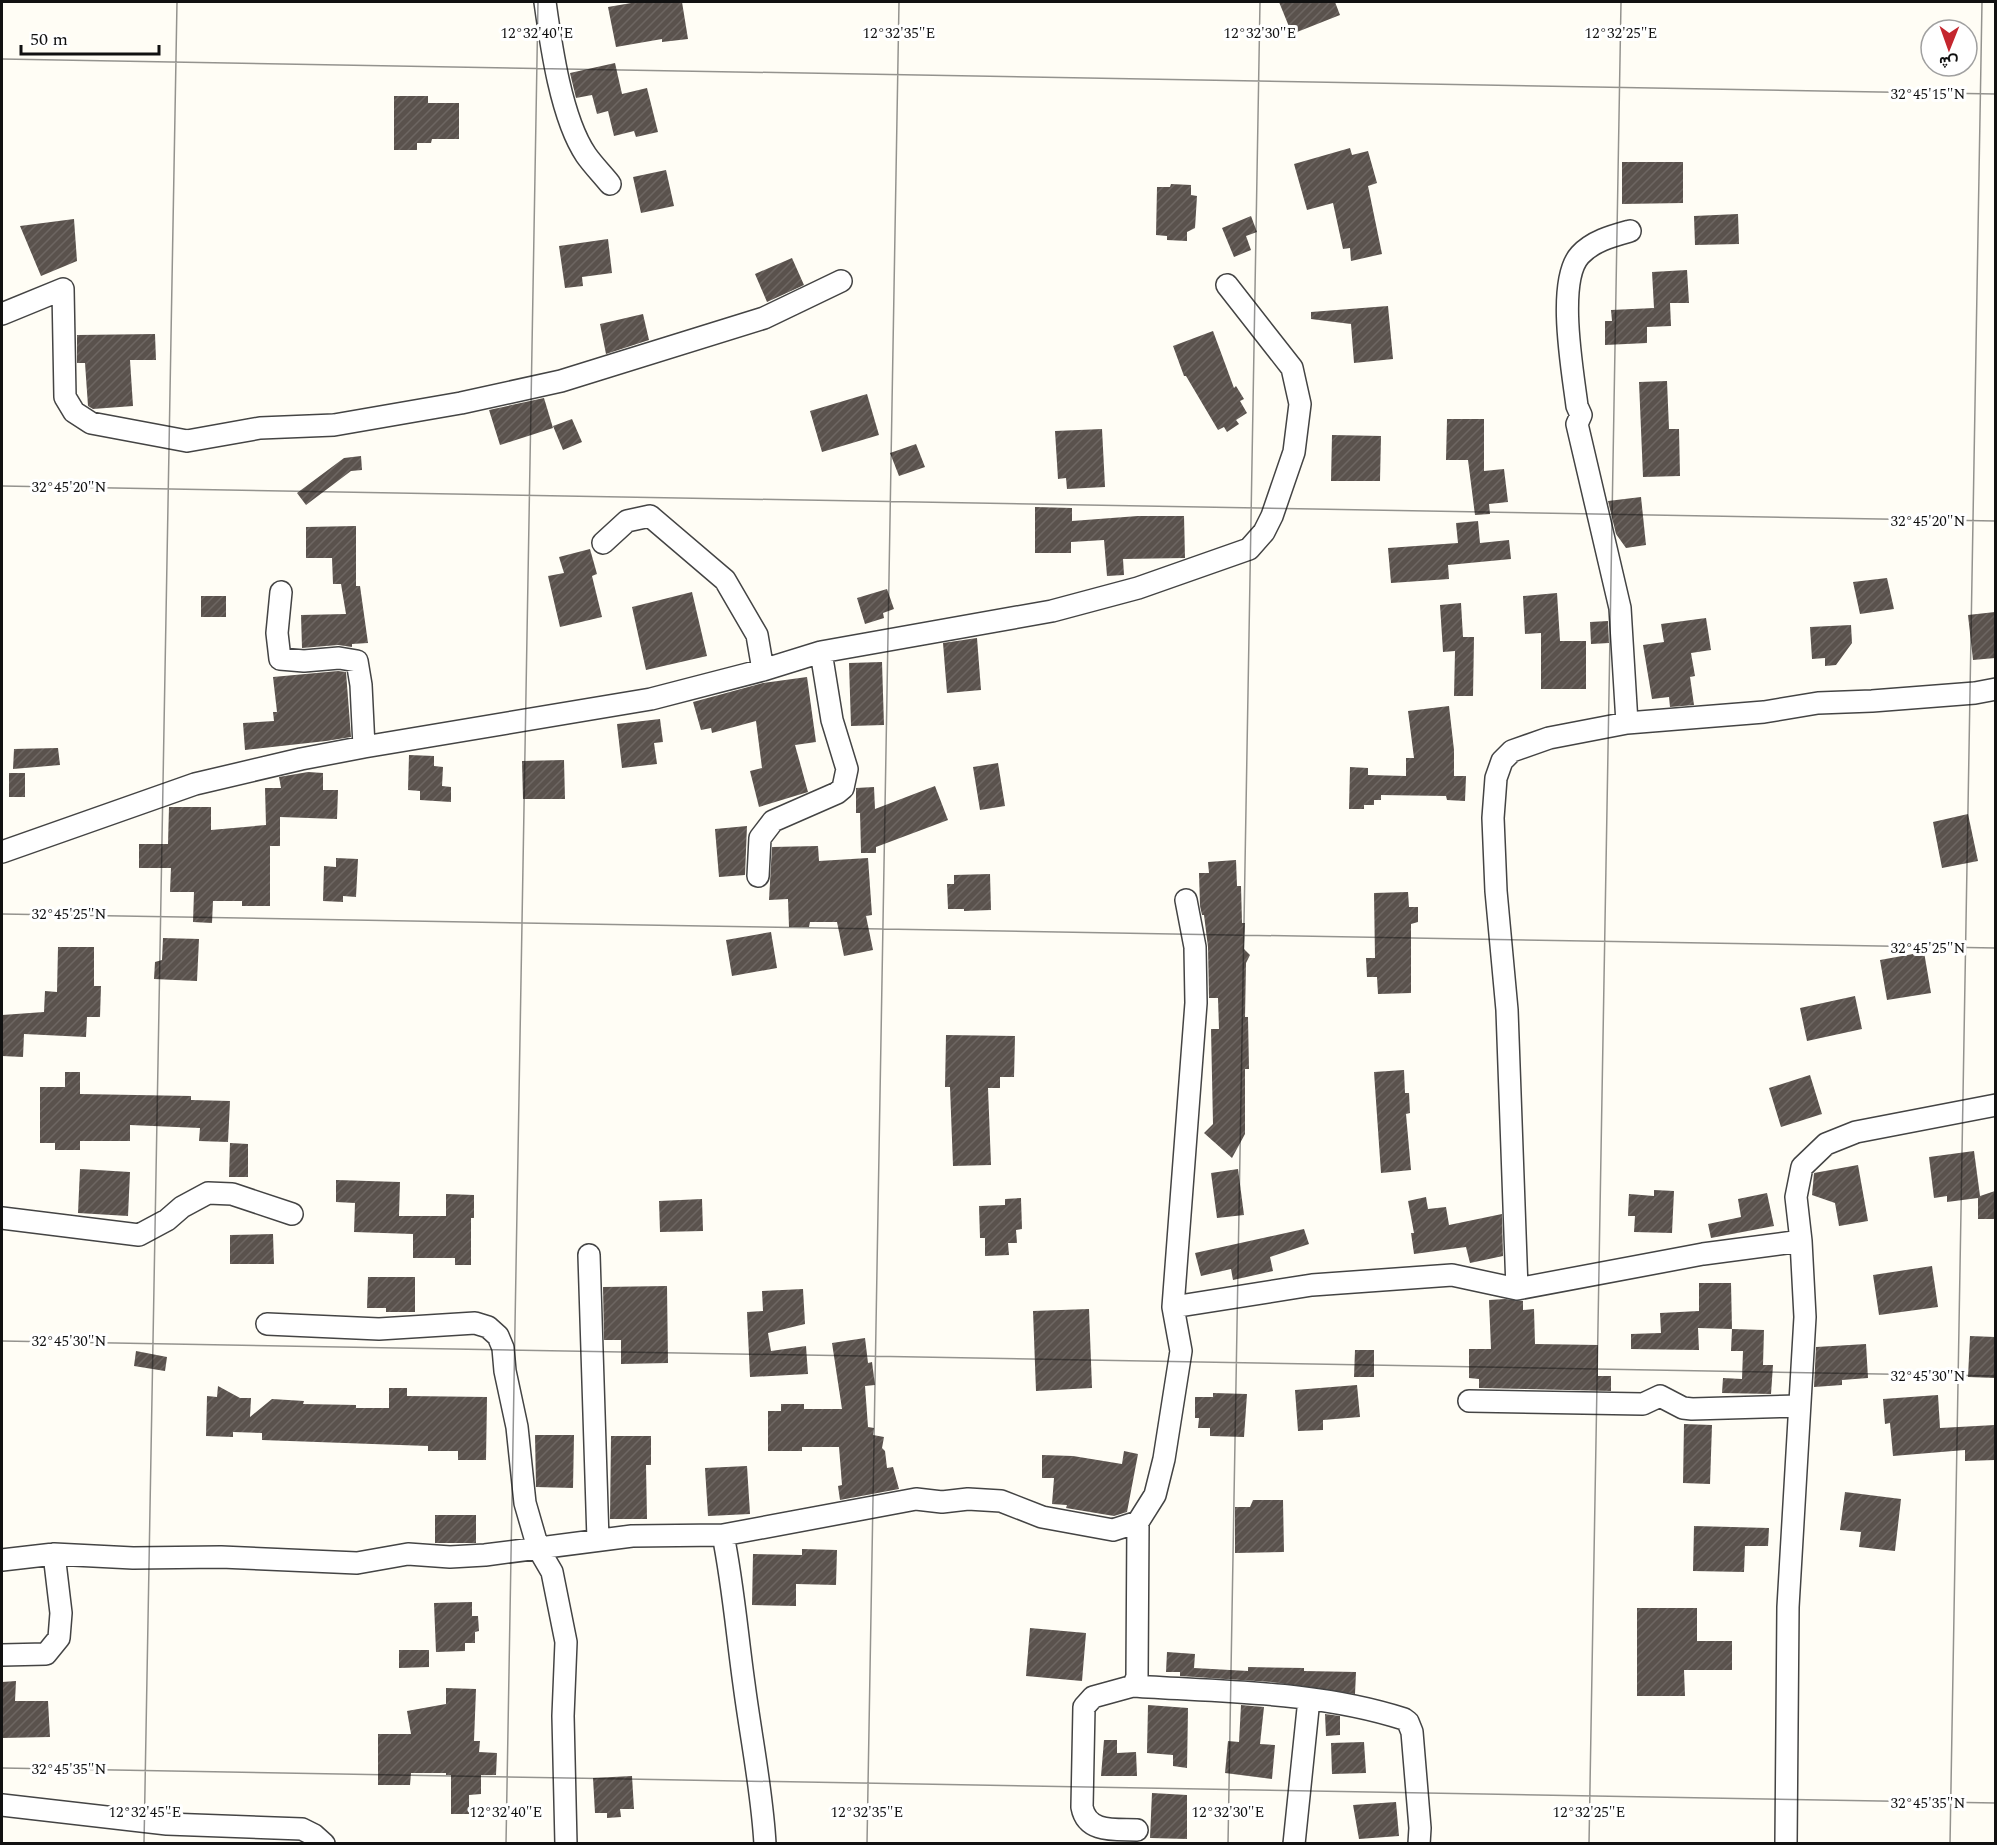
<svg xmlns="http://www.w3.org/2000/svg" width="1997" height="1845" font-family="Spectral,Vazirmatn,serif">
  <defs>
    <pattern id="building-hatch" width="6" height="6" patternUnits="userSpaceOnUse" patternTransform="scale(1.5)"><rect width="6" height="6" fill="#5a524d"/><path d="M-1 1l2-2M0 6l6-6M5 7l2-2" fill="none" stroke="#6d6662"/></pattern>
  </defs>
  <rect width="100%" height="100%" fill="#fffdf5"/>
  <path fill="url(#building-hatch)" d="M 637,2 L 682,2 L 688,39 L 662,42 L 662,39 L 616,47 L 608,7 Z
    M 1279,2 L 1335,2 L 1340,15 L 1292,34 Z
    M 615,63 L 622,94 L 647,88 L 658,132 L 636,137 L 634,131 L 614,136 L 608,111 L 597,114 L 592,95 L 576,98 L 570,73 Z
    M 394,96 L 428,96 L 428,103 L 459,103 L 459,139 L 432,139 L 431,143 L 417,143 L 417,150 L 394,150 Z
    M 1350,148 L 1352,155 L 1368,151 L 1377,183 L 1368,186 L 1382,254 L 1351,261 L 1350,248 L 1343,249 L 1333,203 L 1307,210 L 1294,164 Z
    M 1622,162 L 1683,162 L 1683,203 L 1622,204 Z
    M 666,170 L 674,206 L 641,213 L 633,177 Z
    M 1171,184 L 1191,185 L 1191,195 L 1197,196 L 1195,228 L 1187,232 L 1187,241 L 1167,240 L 1167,236 L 1156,235 L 1157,187 L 1170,187 Z
    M 1738,214 L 1739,244 L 1695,245 L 1694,216 Z
    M 1251,216 L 1257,232 L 1246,236 L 1251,250 L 1234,257 L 1222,228 Z
    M 74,219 L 77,261 L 41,276 L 20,226 Z
    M 608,239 L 612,273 L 582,277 L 583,286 L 565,288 L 559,246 Z
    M 792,258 L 804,285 L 767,302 L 755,274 Z
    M 1687,270 L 1689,303 L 1670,303 L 1671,326 L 1647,327 L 1647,343 L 1605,345 L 1605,321 L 1612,321 L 1611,310 L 1654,308 L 1652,272 Z
    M 1388,306 L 1393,359 L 1354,363 L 1351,324 L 1311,319 L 1311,312 Z
    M 643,314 L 649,340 L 606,354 L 600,324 Z
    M 1213,331 L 1234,388 L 1236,386 L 1244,399 L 1240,401 L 1247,413 L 1236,420 L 1239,424 L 1227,432 L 1224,427 L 1218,430 L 1186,376 L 1184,376 L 1173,346 Z
    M 155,334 L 156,360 L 130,360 L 133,406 L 93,409 L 88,406 L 85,363 L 77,363 L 77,335 Z
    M 1667,381 L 1669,429 L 1679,429 L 1680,476 L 1643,477 L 1639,382 Z
    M 867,394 L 879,435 L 822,452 L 810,411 Z
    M 544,398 L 553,428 L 500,445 L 489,410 Z
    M 572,419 L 582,442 L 563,450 L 553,426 Z
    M 1447,419 L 1484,419 L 1484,471 L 1504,469 L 1508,502 L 1489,504 L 1490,514 L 1475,515 L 1468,460 L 1446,460 Z
    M 1102,429 L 1105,487 L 1067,489 L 1066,478 L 1058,479 L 1055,431 Z
    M 1332,435 L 1381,436 L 1380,481 L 1331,481 Z
    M 916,444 L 925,467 L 899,476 L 890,453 Z
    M 361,456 L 362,470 L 351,471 L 306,505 L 297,493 L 344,458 Z
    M 1641,497 L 1646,545 L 1626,548 L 1616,534 L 1608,501 Z
    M 1035,507 L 1072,508 L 1072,521 L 1138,516 L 1184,516 L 1185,558 L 1123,559 L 1124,575 L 1107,576 L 1104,540 L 1071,542 L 1071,553 L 1035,553 Z
    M 1478,521 L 1480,543 L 1509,540 L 1511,559 L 1448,565 L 1449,579 L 1391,583 L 1388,548 L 1458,543 L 1456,523 Z
    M 356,526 L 356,586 L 360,586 L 368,643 L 352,644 L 352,647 L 338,645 L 302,648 L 301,615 L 346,614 L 341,584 L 333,584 L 332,558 L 306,558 L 306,527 Z
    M 590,549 L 597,574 L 592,576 L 602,617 L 560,627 L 548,576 L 564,573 L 559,557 Z
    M 1887,578 L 1894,609 L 1860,614 L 1853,582 Z
    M 887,589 L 894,609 L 883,613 L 884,618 L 865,624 L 857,598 Z
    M 692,592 L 707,656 L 646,670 L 632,607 Z
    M 1557,593 L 1560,641 L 1586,641 L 1586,689 L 1541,689 L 1541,633 L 1525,634 L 1523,596 Z
    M 201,596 L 226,596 L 226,617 L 201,617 Z
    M 1461,603 L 1463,637 L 1474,637 L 1473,696 L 1454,696 L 1455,651 L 1443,652 L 1440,605 Z
    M 1995,612 L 1995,658 L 1973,660 L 1968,615 Z
    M 1706,618 L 1711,650 L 1691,653 L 1695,676 L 1690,677 L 1694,705 L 1670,707 L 1669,697 L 1652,699 L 1643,645 L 1664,642 L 1661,624 Z
    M 1608,621 L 1609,643 L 1591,644 L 1590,622 Z
    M 1851,625 L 1852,643 L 1836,665 L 1825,666 L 1825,658 L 1812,659 L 1810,627 Z
    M 977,638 L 981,690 L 947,693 L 943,643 Z
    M 882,662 L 884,725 L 851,726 L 849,663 Z
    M 338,671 L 346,672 L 351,737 L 326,741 L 245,750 L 243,723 L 274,721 L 273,712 L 277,712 L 273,677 Z
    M 807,677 L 816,742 L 795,745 L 808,792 L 759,807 L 750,771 L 762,768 L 756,721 L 712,733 L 711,728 L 701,730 L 693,702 L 763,683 Z
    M 1449,706 L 1454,750 L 1454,776 L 1466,776 L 1465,801 L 1447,800 L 1446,796 L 1381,795 L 1381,800 L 1374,800 L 1374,805 L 1364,805 L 1364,809 L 1349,809 L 1350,767 L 1368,768 L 1368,775 L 1406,776 L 1406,758 L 1414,758 L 1408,711 Z
    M 660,719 L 663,742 L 654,743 L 657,764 L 622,768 L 617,724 Z
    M 58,748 L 60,765 L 13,769 L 14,749 Z
    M 409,755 L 434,756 L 434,766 L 443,767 L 442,786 L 451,787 L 451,802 L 420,800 L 420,791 L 408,790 Z
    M 564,760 L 565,799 L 523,799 L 522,761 Z
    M 998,763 L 1005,806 L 980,810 L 973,767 Z
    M 308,772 L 323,773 L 323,790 L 338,790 L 337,819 L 280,817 L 280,846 L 270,846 L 270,906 L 242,906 L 242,901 L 213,901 L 212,923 L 193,922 L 194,892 L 170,892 L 171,868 L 139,868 L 139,844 L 168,844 L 169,807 L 211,807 L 211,830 L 266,825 L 265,788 L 281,788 L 279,777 Z
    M 9,773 L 25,773 L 25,797 L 9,797 Z
    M 935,786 L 948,820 L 876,847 L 876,853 L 861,853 L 860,813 L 856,813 L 856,788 L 874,787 L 875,809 Z
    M 1968,814 L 1978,861 L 1942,868 L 1933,822 Z
    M 747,826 L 745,875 L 719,877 L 715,829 Z
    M 818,846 L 819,861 L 868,858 L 872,915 L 866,916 L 873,950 L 844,956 L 837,922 L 810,922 L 809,927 L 789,927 L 788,899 L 769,900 L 772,847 Z
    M 336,858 L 358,859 L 356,897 L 343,896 L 343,902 L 323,901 L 324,866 L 336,867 Z
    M 1236,860 L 1237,886 L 1241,886 L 1242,923 L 1245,923 L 1244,949 L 1250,955 L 1246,963 L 1245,1017 L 1248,1017 L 1249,1069 L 1245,1069 L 1245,1134 L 1232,1158 L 1204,1133 L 1213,1124 L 1211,1029 L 1219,1029 L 1218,998 L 1209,998 L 1208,947 L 1204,915 L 1202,915 L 1200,906 L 1199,873 L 1209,873 L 1208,862 Z
    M 990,874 L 991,910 L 964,911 L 964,909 L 948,909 L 947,884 L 954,884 L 954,875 Z
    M 1408,892 L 1409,907 L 1418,907 L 1418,922 L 1411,924 L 1411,993 L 1378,994 L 1377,977 L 1367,977 L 1366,958 L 1375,958 L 1374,893 Z
    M 771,932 L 777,968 L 732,976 L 726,940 Z
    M 163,938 L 199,939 L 197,981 L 154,979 L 155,962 L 162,960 Z
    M 58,947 L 94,947 L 94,986 L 101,986 L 100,1017 L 87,1017 L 86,1037 L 24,1034 L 23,1057 L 2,1056 L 2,1015 L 44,1012 L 45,991 L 57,992 Z
    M 1924,952 L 1931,993 L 1887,1000 L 1880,960 Z
    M 1855,996 L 1862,1029 L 1807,1041 L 1800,1008 Z
    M 946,1035 L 1015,1036 L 1014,1077 L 1000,1077 L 1000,1088 L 988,1088 L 991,1165 L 953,1166 L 950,1087 L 945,1087 Z
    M 1404,1070 L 1405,1093 L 1409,1093 L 1410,1113 L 1406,1114 L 1411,1170 L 1381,1173 L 1374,1072 Z
    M 65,1072 L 80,1072 L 80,1094 L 191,1096 L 191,1100 L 230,1101 L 228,1142 L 199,1141 L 200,1128 L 130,1125 L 130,1141 L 80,1141 L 80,1150 L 55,1150 L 55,1143 L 40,1143 L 40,1087 L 65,1087 Z
    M 1810,1075 L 1822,1114 L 1781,1127 L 1769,1088 Z
    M 230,1143 L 248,1144 L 248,1177 L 229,1177 Z
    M 1974,1151 L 1980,1196 L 1995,1191 L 1995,1219 L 1978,1219 L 1978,1198 L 1947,1202 L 1947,1196 L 1934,1198 L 1929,1157 Z
    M 1858,1165 L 1868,1221 L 1839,1226 L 1835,1203 L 1812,1195 L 1814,1173 Z
    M 80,1169 L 130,1172 L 128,1216 L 78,1213 Z
    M 1238,1169 L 1244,1215 L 1217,1218 L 1211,1173 Z
    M 336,1180 L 400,1182 L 399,1216 L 446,1216 L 446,1194 L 474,1195 L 474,1218 L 471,1218 L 471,1265 L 455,1265 L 455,1258 L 413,1258 L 413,1234 L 354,1232 L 355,1203 L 336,1202 Z
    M 1654,1190 L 1674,1191 L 1672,1233 L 1634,1232 L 1635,1216 L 1628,1216 L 1629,1194 L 1654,1196 Z
    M 1767,1193 L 1774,1226 L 1711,1238 L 1708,1224 L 1741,1217 L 1738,1199 Z
    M 1426,1197 L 1428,1209 L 1446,1207 L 1449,1225 L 1502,1214 L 1503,1256 L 1470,1263 L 1466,1247 L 1414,1254 L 1411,1233 L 1414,1233 L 1408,1201 Z
    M 1021,1198 L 1022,1229 L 1016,1230 L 1017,1243 L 1008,1243 L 1009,1255 L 985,1256 L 985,1238 L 980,1238 L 979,1206 L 1005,1205 L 1005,1199 Z
    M 702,1199 L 703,1231 L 660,1232 L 659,1201 Z
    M 1304,1229 L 1309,1244 L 1270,1257 L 1273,1271 L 1233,1280 L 1231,1269 L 1201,1276 L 1195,1253 Z
    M 273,1234 L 274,1264 L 230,1264 L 230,1235 Z
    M 1932,1266 L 1938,1307 L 1879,1315 L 1873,1275 Z
    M 368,1277 L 415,1277 L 415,1312 L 386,1312 L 386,1308 L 367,1308 Z
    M 1699,1283 L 1731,1283 L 1732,1329 L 1698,1328 L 1699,1350 L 1631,1349 L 1631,1334 L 1661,1333 L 1660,1313 L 1699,1311 Z
    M 667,1286 L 668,1363 L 621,1364 L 621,1340 L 604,1340 L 603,1287 Z
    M 803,1289 L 805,1324 L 768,1333 L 771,1351 L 806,1346 L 808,1374 L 750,1377 L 747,1312 L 763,1311 L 762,1291 Z
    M 1505,1299 L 1523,1301 L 1523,1310 L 1534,1309 L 1535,1344 L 1598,1345 L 1598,1376 L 1611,1376 L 1611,1391 L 1479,1388 L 1479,1379 L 1469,1378 L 1469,1349 L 1491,1349 L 1489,1300 Z
    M 1089,1309 L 1092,1388 L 1036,1391 L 1033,1311 Z
    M 1732,1329 L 1764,1330 L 1763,1365 L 1773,1365 L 1771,1394 L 1722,1393 L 1723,1378 L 1742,1379 L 1743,1351 L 1731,1351 Z
    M 1970,1336 L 1995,1337 L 1995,1378 L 1968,1377 Z
    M 865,1338 L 868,1363 L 872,1362 L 875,1385 L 865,1386 L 868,1427 L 874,1428 L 873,1435 L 884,1437 L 882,1448 L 885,1451 L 887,1468 L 893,1467 L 899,1489 L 840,1500 L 838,1486 L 842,1485 L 839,1447 L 802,1447 L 802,1451 L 768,1451 L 768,1411 L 781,1411 L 781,1404 L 804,1404 L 804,1409 L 842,1409 L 832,1343 Z
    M 1866,1344 L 1868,1378 L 1842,1380 L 1842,1385 L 1814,1387 L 1816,1347 Z
    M 1355,1350 L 1374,1350 L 1374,1377 L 1354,1377 Z
    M 136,1351 L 167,1357 L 165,1371 L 134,1366 Z
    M 1357,1385 L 1360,1417 L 1323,1420 L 1323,1430 L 1298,1431 L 1295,1390 Z
    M 218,1386 L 240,1398 L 251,1398 L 250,1417 L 272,1399 L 304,1401 L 303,1404 L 356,1405 L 356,1408 L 389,1408 L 389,1388 L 407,1388 L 407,1396 L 487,1397 L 486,1460 L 458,1460 L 458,1451 L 428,1451 L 428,1446 L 262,1440 L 262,1433 L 233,1432 L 233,1437 L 206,1436 L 207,1396 L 217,1397 Z
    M 1213,1393 L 1247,1394 L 1244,1437 L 1210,1436 L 1210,1428 L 1198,1428 L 1199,1418 L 1195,1418 L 1195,1397 L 1213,1397 Z
    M 1938,1395 L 1940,1428 L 1995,1425 L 1995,1460 L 1965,1461 L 1965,1450 L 1893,1456 L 1890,1423 L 1885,1424 L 1883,1399 Z
    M 1684,1424 L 1712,1425 L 1710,1484 L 1683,1483 Z
    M 535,1435 L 574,1435 L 573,1488 L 536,1487 Z
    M 611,1436 L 651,1436 L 651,1465 L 646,1465 L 647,1519 L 610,1519 Z
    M 1124,1451 L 1138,1454 L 1127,1512 L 1114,1516 L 1066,1508 L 1067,1505 L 1052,1504 L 1054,1478 L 1042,1478 L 1042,1455 L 1073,1456 L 1122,1464 Z
    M 747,1466 L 750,1514 L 708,1516 L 705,1468 Z
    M 1845,1492 L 1901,1499 L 1895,1551 L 1859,1547 L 1861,1532 L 1840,1530 Z
    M 1253,1500 L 1283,1500 L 1284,1552 L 1235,1553 L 1235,1507 L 1250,1507 Z
    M 435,1515 L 476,1515 L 476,1543 L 435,1543 Z
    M 1694,1526 L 1769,1528 L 1768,1546 L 1745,1546 L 1744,1572 L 1693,1571 Z
    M 802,1549 L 837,1550 L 836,1585 L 796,1584 L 796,1606 L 752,1605 L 753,1554 L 802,1555 Z
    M 472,1602 L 472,1616 L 478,1616 L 479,1631 L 475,1632 L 475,1643 L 465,1643 L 465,1651 L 436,1652 L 434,1603 Z
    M 1637,1608 L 1697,1608 L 1697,1641 L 1732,1641 L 1732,1670 L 1684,1670 L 1685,1696 L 1637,1696 Z
    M 1030,1628 L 1086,1633 L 1082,1681 L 1026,1676 Z
    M 399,1650 L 429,1650 L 429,1667 L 399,1668 Z
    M 1167,1652 L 1195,1654 L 1194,1668 L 1248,1671 L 1248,1667 L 1304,1668 L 1304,1671 L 1356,1672 L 1355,1694 L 1271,1682 L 1180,1676 L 1180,1672 L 1166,1672 Z
    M 16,1681 L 15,1701 L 48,1701 L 50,1737 L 2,1738 L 2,1682 Z
    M 446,1688 L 476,1689 L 474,1741 L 480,1741 L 479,1752 L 497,1753 L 496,1775 L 481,1775 L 481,1794 L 469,1795 L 469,1814 L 451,1814 L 451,1775 L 446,1775 L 446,1773 L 411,1773 L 410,1785 L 378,1785 L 378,1734 L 411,1734 L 407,1711 L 446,1704 Z
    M 1148,1705 L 1188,1708 L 1187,1768 L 1173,1766 L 1173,1755 L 1147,1753 Z
    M 1241,1705 L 1264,1707 L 1260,1744 L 1275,1745 L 1272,1779 L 1225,1773 L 1228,1741 L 1239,1742 Z
    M 1325,1714 L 1340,1716 L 1340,1735 L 1326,1736 Z
    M 1104,1740 L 1117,1740 L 1117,1753 L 1136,1752 L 1137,1776 L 1101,1776 Z
    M 1364,1742 L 1366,1773 L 1332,1774 L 1331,1743 Z
    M 632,1776 L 634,1809 L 620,1809 L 621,1817 L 607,1818 L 607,1813 L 595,1813 L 593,1778 Z
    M 1152,1793 L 1187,1795 L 1187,1839 L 1150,1838 Z
    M 1396,1802 L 1399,1836 L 1359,1839 L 1353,1805 Z"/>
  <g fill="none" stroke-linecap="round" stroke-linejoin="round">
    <g stroke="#444" stroke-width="24">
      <path id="minor" d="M 545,2 C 551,45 561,118 586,155 C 593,165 602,174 610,184
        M 2,314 L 63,289 L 65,397 L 74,412 L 91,423 L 187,441 L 260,428 L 334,425 L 461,403 L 561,381 L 764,318 L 841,281
        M 603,543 L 627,521 L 650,516 L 725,580 L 757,635 L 763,670
        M 281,592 L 277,633 L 280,659 L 304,661 L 339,658 L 357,661 L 361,685 L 364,747
        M 1627,723 L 1620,608 L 1577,424 L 1581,415 L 1577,406 C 1573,373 1556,281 1580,255 C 1593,241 1612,236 1630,231
        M 2,852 L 195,784 L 301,759 L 364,747 L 651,699 L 763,670 L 821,652 L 1052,611 L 1138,588 L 1249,549 L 1264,532 L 1272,516 L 1294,452 L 1300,404 L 1292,368 L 1227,285
        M 758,876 L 760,838 L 773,821 L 837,793 L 843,788 L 847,769 L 832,720 L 821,652
        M 2,1218 L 139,1235 L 167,1220 L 182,1207 L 208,1193 L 232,1194 L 292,1214
        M 589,1255 L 598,1540
        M 1517,1289 L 1507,1010 L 1496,891 L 1493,818 L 1496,778 L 1502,761 L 1512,751 L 1549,738 L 1627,723 L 1764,712 L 1818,703 L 1872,701 L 1975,693 L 1996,689
        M 1173,1307 L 1196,1003 L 1195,947 L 1186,900
        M 267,1324 L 379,1329 L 475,1323 L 488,1327 L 498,1336 L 503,1348 L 505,1371 L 517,1427 L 525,1503 L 538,1548 L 552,1572 L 566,1642 L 563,1716 L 566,1844
        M 1469,1401 L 1643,1404 L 1660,1396 L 1683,1408 L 1692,1409 L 1799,1406
        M 723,1535 C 733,1584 737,1634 744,1684 C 751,1738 762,1790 765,1844
        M 2,1560 L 54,1554 L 133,1558 L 221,1557 L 357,1563 L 408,1554 L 450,1557 L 485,1555 L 632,1536 L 723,1535 L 916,1499 L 942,1502 L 968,1499 L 1001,1501 L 1042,1517 L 1113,1530 L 1138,1522 L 1155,1495 L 1164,1459 L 1181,1351 L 1173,1307 L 1312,1285 L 1452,1275 L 1517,1289 L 1703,1254 L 1801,1241
        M 2,1655 L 46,1654 L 59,1638 L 61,1613 L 54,1554
        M 1133,1686 C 1223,1692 1317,1691 1404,1719 L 1408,1722 L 1412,1732 L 1420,1828 L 1419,1844
        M 2,1805 L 167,1824 L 302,1829 L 314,1835 L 324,1844
        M 1137,1830 C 1117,1829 1087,1834 1082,1807 L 1084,1707 L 1093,1697 L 1133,1686 L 1137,1677 L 1138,1522
        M 1294,1844 L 1309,1699
        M 1786,1844 L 1788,1607 L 1805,1317 L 1801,1241 L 1796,1197 L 1802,1167 L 1826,1144 L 1856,1132 L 1996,1105"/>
    </g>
    <use href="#minor" stroke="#fff" stroke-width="21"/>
  </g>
  <path fill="none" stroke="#111" stroke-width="1.5" stroke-opacity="0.45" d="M 2,59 L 1996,94M 2,486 L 1996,521M 2,914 L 1996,948M 2,1341 L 1996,1376M 2,1768 L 1996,1803M 144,1844 L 177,2M 506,1844 L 538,2M 867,1844 L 899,2M 1228,1844 L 1260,2M 1589,1844 L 1621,2M 1950,1844 L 1982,2"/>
  <g font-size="15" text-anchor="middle" fill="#111" stroke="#fff" stroke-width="6" stroke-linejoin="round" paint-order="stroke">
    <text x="537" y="38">12°32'40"E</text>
    <text x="899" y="38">12°32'35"E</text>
    <text x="1260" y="38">12°32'30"E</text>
    <text x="1621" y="38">12°32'25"E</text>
    <text x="1928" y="99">32°45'15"N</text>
    <text x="69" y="492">32°45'20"N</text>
    <text x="1928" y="526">32°45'20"N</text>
    <text x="69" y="919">32°45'25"N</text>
    <text x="1928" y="953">32°45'25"N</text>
    <text x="69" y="1346">32°45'30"N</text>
    <text x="1928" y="1381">32°45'30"N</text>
    <text x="69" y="1774">32°45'35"N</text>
    <text x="1928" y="1808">32°45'35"N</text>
    <text x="145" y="1817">12°32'45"E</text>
    <text x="506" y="1817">12°32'40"E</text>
    <text x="867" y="1817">12°32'35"E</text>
    <text x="1228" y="1817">12°32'30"E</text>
    <text x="1589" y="1817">12°32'25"E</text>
  </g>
  <rect width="1997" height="1845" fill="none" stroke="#111111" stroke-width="6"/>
  <g transform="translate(1949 48) rotate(181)"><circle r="28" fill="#ffffff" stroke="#a0a0a0" stroke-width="1.5"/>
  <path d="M0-4.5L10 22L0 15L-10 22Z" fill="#c4262e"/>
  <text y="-9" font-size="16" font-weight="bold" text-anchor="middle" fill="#111111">ش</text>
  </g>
  <path d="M21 45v9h138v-9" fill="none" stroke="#111111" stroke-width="3"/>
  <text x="30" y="45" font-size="18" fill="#111111" stroke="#ffffff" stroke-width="4.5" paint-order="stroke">50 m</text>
</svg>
